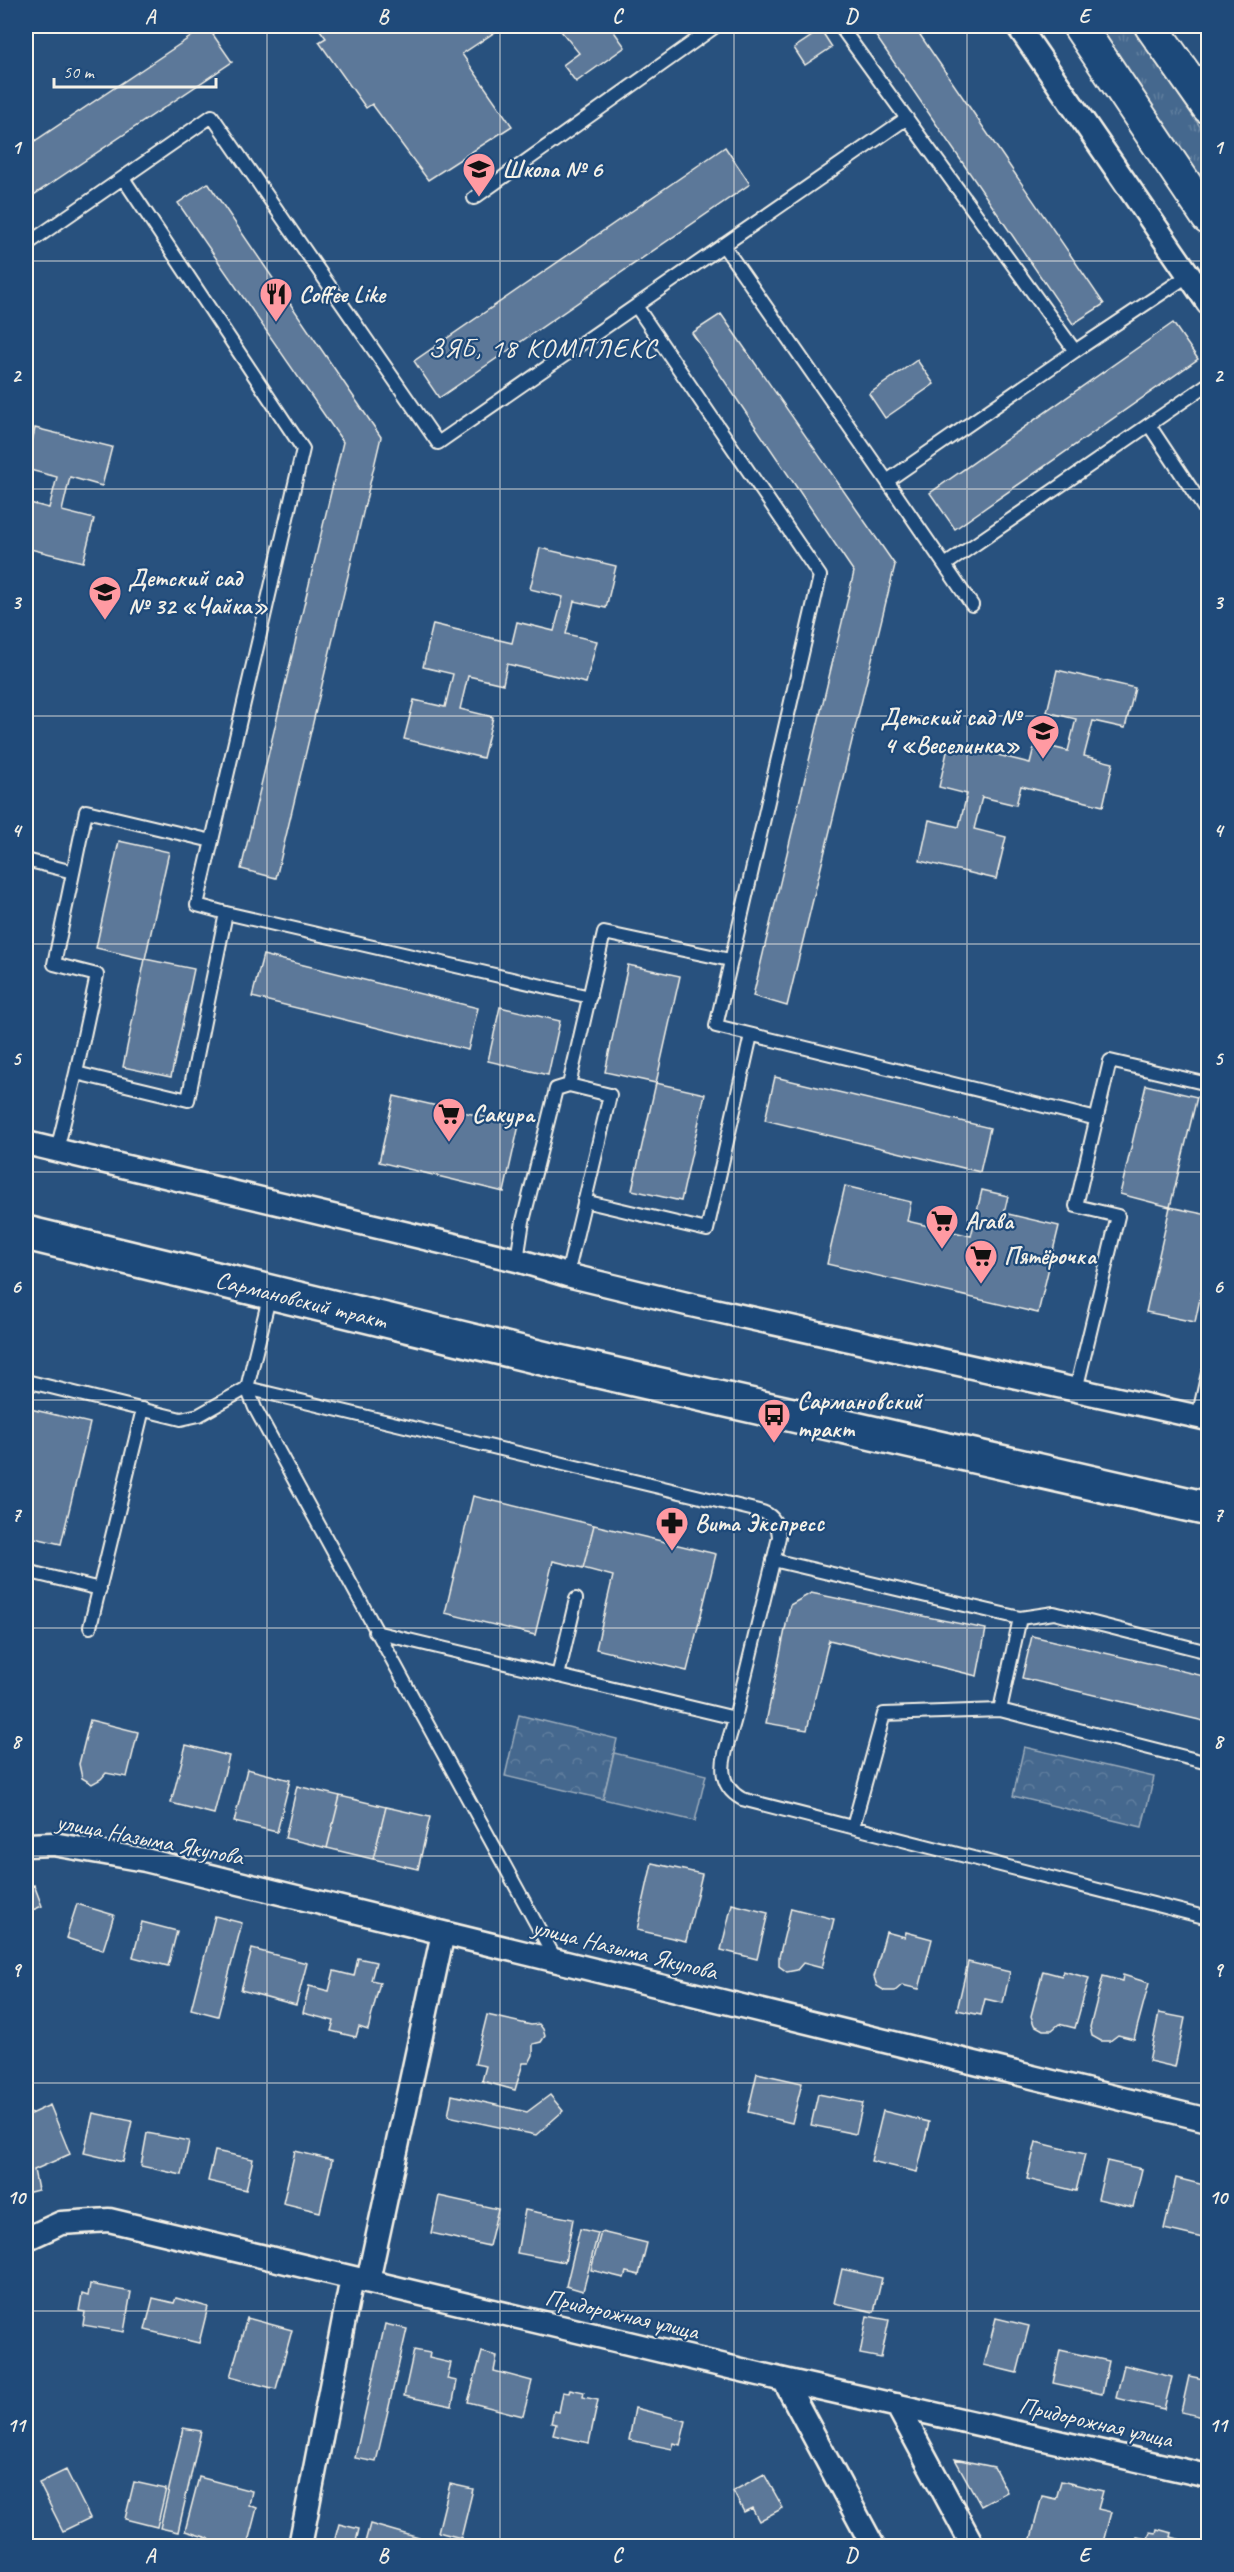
<svg xmlns="http://www.w3.org/2000/svg" width="1234" height="2572" font-family="Caveat,sans-serif">
  <defs>
    <pattern id="grass-tufts" width="24" height="20" patternUnits="userSpaceOnUse" patternTransform="scale(1.5)"><rect width="24" height="20" fill="#45688e"/><path d="M3 7l-1-3M5 7V3M7 7l1-3M15 17l-1-3M17 17v-4M19 17l1-3" fill="none" stroke="#607e9e"/></pattern>
    <pattern id="park-crowns" width="20" height="18" patternUnits="userSpaceOnUse" patternTransform="scale(1.5)"><rect width="20" height="18" fill="#45688e"/><path d="M2 6a3 3 0 1 1 6 0M12 15a3 3 0 1 1 6 0" fill="none" stroke="#607e9e"/></pattern>
  </defs>
  <rect width="100%" height="100%" fill="#28517e"/>
  <filter id="ink" filterUnits="userSpaceOnUse"><feTurbulence type="fractalNoise" baseFrequency=".0167" numOctaves="2"/><feDisplacementMap in="SourceGraphic" scale="12" xChannelSelector="R" yChannelSelector="G"/><feConvolveMatrix kernelMatrix="1 2 1 2 8 2 1 2 1" color-interpolation-filters="sRGB"/></filter>
  <g filter="url(#ink)">
    <path fill="url(#grass-tufts)" stroke="#9cacbb" stroke-width="1.5" d="M 1092,26 L 1131,26 L 1208,138 L 1208,197 Z"/>
    <path fill="url(#park-crowns)" stroke="#9cacbb" stroke-width="1.5" d="M 519,1715 L 617,1739 L 603,1799 L 505,1776 Z
      M 1024,1747 L 1154,1777 L 1142,1827 L 1013,1796 Z"/>
    <path fill="#45688e" stroke="#9cacbb" stroke-width="1.5" d="M 614,1753 L 706,1775 L 695,1821 L 603,1799 Z"/>
    <path fill="#5b7899" stroke="#f4f1e8" stroke-width="1.5" d="M 207,26 L 232,62 L 26,200 L 26,147 Z
      M 317,26 L 504,26 L 462,54 L 512,126 L 428,180 L 372,104 L 366,108 L 319,42 L 326,38 Z
      M 557,26 L 610,26 L 625,47 L 576,82 L 563,65 L 579,53 Z
      M 869,26 L 914,26 L 1104,304 L 1073,324 Z
      M 821,30 L 832,47 L 805,65 L 794,48 Z
      M 725,147 L 750,184 L 439,398 L 414,361 Z
      M 208,183 L 381,437 L 276,878 L 241,869 L 343,442 L 178,203 Z
      M 721,314 L 895,565 L 787,1006 L 753,996 L 854,572 L 692,333 Z
      M 1173,323 L 1198,359 L 955,529 L 930,493 Z
      M 917,360 L 934,384 L 885,418 L 869,394 Z
      M 35,428 L 112,447 L 102,486 L 70,477 L 62,511 L 94,519 L 83,562 L 26,548 L 26,502 L 49,508 L 57,477 L 26,469 Z
      M 540,548 L 616,566 L 606,608 L 574,601 L 566,634 L 597,641 L 586,683 L 507,664 L 503,684 L 468,676 L 460,709 L 493,717 L 483,758 L 404,739 L 414,700 L 445,707 L 453,674 L 423,667 L 433,624 L 512,643 L 517,622 L 554,631 L 563,597 L 530,589 Z
      M 1057,670 L 1135,688 L 1125,728 L 1093,721 L 1084,756 L 1113,763 L 1103,806 L 1021,786 L 1016,805 L 982,797 L 974,829 L 1006,837 L 996,879 L 920,861 L 929,820 L 959,827 L 967,794 L 939,787 L 949,743 L 1030,763 L 1035,743 L 1068,751 L 1076,719 L 1047,712 Z
      M 119,841 L 169,852 L 145,959 L 96,948 Z
      M 263,955 L 478,1008 L 468,1050 L 252,997 Z
      M 145,959 L 194,969 L 171,1077 L 123,1067 Z
      M 628,965 L 680,976 L 656,1083 L 605,1072 Z
      M 500,1007 L 560,1021 L 548,1075 L 488,1061 Z
      M 775,1077 L 990,1128 L 980,1172 L 765,1120 Z
      M 656,1083 L 705,1094 L 681,1201 L 632,1190 Z
      M 1146,1085 L 1197,1097 L 1170,1207 L 1120,1194 Z
      M 394,1096 L 519,1125 L 504,1192 L 379,1162 Z
      M 845,1186 L 911,1202 L 907,1221 L 971,1236 L 982,1190 L 1008,1196 L 1004,1213 L 1059,1226 L 1038,1313 L 827,1264 Z
      M 1170,1207 L 1208,1215 L 1208,1261 L 1195,1322 L 1146,1312 Z
      M 26,1408 L 90,1423 L 61,1544 L 26,1536 Z
      M 473,1496 L 594,1525 L 583,1568 L 553,1561 L 535,1635 L 445,1613 Z
      M 594,1525 L 716,1554 L 687,1671 L 596,1649 L 613,1576 L 583,1568 Z
      M 811,1593 L 986,1629 L 977,1676 L 829,1640 L 807,1730 L 766,1723 L 790,1605 Z
      M 1032,1636 L 1208,1677 L 1208,1722 L 1022,1678 Z
      M 90,1720 L 138,1732 L 127,1777 L 106,1773 L 101,1779 L 92,1784 L 82,1778 L 79,1764 Z
      M 186,1745 L 229,1756 L 214,1814 L 171,1803 Z
      M 247,1769 L 290,1780 L 277,1832 L 234,1822 Z
      M 297,1786 L 340,1796 L 327,1848 L 285,1838 Z
      M 340,1796 L 386,1807 L 373,1859 L 327,1848 Z
      M 386,1807 L 430,1817 L 418,1869 L 373,1859 Z
      M 652,1863 L 702,1874 L 686,1941 L 637,1930 Z
      M 34,1885 L 42,1906 L 28,1912 L 26,1888 Z
      M 77,1904 L 114,1915 L 103,1950 L 66,1938 Z
      M 732,1904 L 768,1913 L 757,1959 L 721,1950 Z
      M 791,1908 L 834,1919 L 822,1968 L 803,1963 L 797,1970 L 787,1972 L 779,1966 L 779,1957 Z
      M 215,1916 L 242,1923 L 218,2016 L 191,2009 Z
      M 142,1922 L 177,1931 L 168,1966 L 133,1957 Z
      M 886,1932 L 905,1937 L 906,1932 L 932,1939 L 919,1989 L 902,1985 L 895,1991 L 885,1991 L 877,1986 L 874,1977 Z
      M 252,1949 L 307,1963 L 296,2005 L 241,1990 Z
      M 358,1958 L 376,1962 L 371,1980 L 380,1982 L 368,2030 L 359,2027 L 356,2037 L 331,2031 L 334,2021 L 303,2013 L 309,1986 L 329,1991 L 334,1971 L 354,1976 Z
      M 968,1962 L 1010,1972 L 1003,2003 L 985,1999 L 981,2015 L 957,2010 Z
      M 1043,1971 L 1062,1976 L 1063,1971 L 1089,1978 L 1075,2028 L 1059,2024 L 1052,2030 L 1043,2030 L 1034,2025 L 1031,2016 Z
      M 1123,1975 L 1149,1983 L 1134,2039 L 1118,2035 L 1110,2041 L 1101,2041 L 1092,2036 L 1090,2027 L 1103,1976 L 1122,1981 Z
      M 1159,2013 L 1185,2018 L 1175,2067 L 1149,2061 Z
      M 487,2015 L 531,2025 L 539,2024 L 543,2029 L 545,2036 L 541,2042 L 533,2044 L 533,2055 L 529,2063 L 523,2063 L 515,2090 L 482,2081 L 486,2066 L 475,2064 Z
      M 757,2073 L 802,2083 L 792,2123 L 748,2112 Z
      M 818,2094 L 863,2103 L 856,2134 L 811,2125 Z
      M 452,2095 L 527,2112 L 550,2095 L 563,2111 L 536,2135 L 448,2116 Z
      M 50,2105 L 70,2154 L 34,2170 L 38,2190 L 26,2193 L 26,2116 Z
      M 883,2111 L 929,2122 L 917,2172 L 871,2161 Z
      M 93,2113 L 132,2121 L 123,2162 L 84,2153 Z
      M 147,2133 L 189,2141 L 182,2175 L 141,2166 Z
      M 1036,2142 L 1085,2154 L 1076,2191 L 1027,2179 Z
      M 215,2151 L 253,2159 L 246,2190 L 208,2181 Z
      M 295,2151 L 332,2160 L 320,2212 L 283,2203 Z
      M 1107,2161 L 1142,2169 L 1133,2207 L 1098,2199 Z
      M 1176,2178 L 1208,2186 L 1207,2239 L 1164,2229 Z
      M 439,2196 L 498,2209 L 489,2246 L 431,2233 Z
      M 525,2210 L 573,2219 L 565,2262 L 517,2253 Z
      M 580,2229 L 598,2233 L 583,2291 L 566,2286 Z
      M 601,2232 L 647,2243 L 639,2275 L 626,2272 L 624,2278 L 591,2270 Z
      M 842,2269 L 882,2278 L 874,2312 L 834,2303 Z
      M 90,2284 L 131,2292 L 124,2332 L 83,2325 L 85,2312 L 79,2311 L 82,2294 L 88,2296 Z
      M 153,2298 L 174,2303 L 176,2298 L 208,2307 L 199,2343 L 145,2330 Z
      M 867,2316 L 889,2320 L 881,2358 L 860,2354 Z
      M 247,2318 L 292,2330 L 276,2389 L 230,2377 Z
      M 996,2318 L 1029,2326 L 1017,2373 L 984,2365 Z
      M 385,2324 L 407,2329 L 376,2462 L 355,2458 Z
      M 414,2350 L 430,2353 L 429,2358 L 451,2363 L 447,2379 L 457,2381 L 452,2406 L 404,2396 Z
      M 1060,2350 L 1109,2361 L 1102,2394 L 1053,2383 Z
      M 482,2352 L 497,2356 L 494,2371 L 532,2381 L 523,2416 L 468,2402 Z
      M 1124,2365 L 1172,2377 L 1164,2409 L 1116,2398 Z
      M 1189,2376 L 1208,2380 L 1208,2418 L 1181,2412 Z
      M 570,2389 L 584,2392 L 583,2397 L 598,2400 L 589,2443 L 553,2435 L 556,2424 L 551,2423 L 554,2411 L 559,2412 L 563,2392 L 569,2393 Z
      M 635,2408 L 686,2421 L 680,2445 L 674,2443 L 672,2449 L 629,2440 Z
      M 183,2428 L 201,2431 L 178,2532 L 160,2528 Z
      M 955,2459 L 994,2467 L 1007,2492 L 981,2506 Z
      M 66,2470 L 90,2518 L 63,2531 L 39,2483 Z
      M 764,2474 L 783,2508 L 759,2521 L 752,2508 L 744,2512 L 733,2491 Z
      M 199,2477 L 252,2491 L 249,2505 L 257,2508 L 247,2546 L 225,2546 L 226,2542 L 215,2544 L 208,2538 L 185,2531 Z
      M 1061,2481 L 1103,2491 L 1098,2509 L 1111,2512 L 1102,2546 L 1029,2546 L 1042,2496 L 1056,2499 Z
      M 134,2482 L 166,2489 L 157,2527 L 125,2519 Z
      M 450,2484 L 473,2489 L 461,2538 L 438,2532 Z
      M 339,2524 L 359,2529 L 355,2546 L 333,2546 Z
      M 370,2524 L 419,2538 L 417,2546 L 364,2546 Z
      M 1157,2529 L 1172,2533 L 1171,2537 L 1189,2542 L 1187,2546 L 1135,2546 L 1137,2537 L 1148,2539 L 1150,2532 L 1156,2533 Z"/>
    <g fill="none" stroke-linecap="round" stroke-linejoin="round">
      <g stroke="#f4f1e8" stroke-width="16">
        <path id="lane" d="M 840,26 L 1075,351 L 1189,275
          M 474,198 L 716,26
          M 26,245 L 212,116 L 438,443 L 907,118
          M 723,245 L 887,481
          M 636,306 L 820,576 L 716,1026 L 1097,1119
          M 1149,425 L 1208,514
          M 945,565 L 1208,384
          M 972,605 L 887,481 L 1075,351
          M 26,860 L 73,872
          M 226,913 L 590,997
          M 76,1073 L 97,975 L 54,964 L 86,811 L 212,841
          M 57,1150 L 76,1073 L 188,1100 L 226,913 L 197,905 L 303,449 L 123,178
          M 584,1201 L 707,1230 L 751,1035
          M 517,1260 L 523,1221 L 556,1089 L 569,1085
          M 567,1275 L 610,1095 L 569,1085 L 604,933 L 730,960
          M 270,1294 L 247,1388 L 255,1408 L 556,1960
          M 26,1381 L 181,1419 L 199,1415 L 247,1388 L 759,1511 C 773,1514 778,1523 779,1537 L 735,1718 L 375,1632
          M 1076,1390 L 1118,1216 L 1076,1206 L 1110,1061 L 1208,1084
          M 1198,1417 L 1208,1373
          M 773,1560 L 1020,1618 L 1000,1710 L 1208,1763
          M 26,1571 L 100,1589
          M 1020,1618 L 1054,1613 L 1208,1652
          M 90,1627 L 143,1409
          M 558,1676 L 576,1599
          M 735,1718 C 728,1747 709,1781 742,1799 L 1208,1918
          M 853,1827 L 884,1714 L 1000,1710"/>
      </g>
      <g stroke="#f4f1e8" stroke-width="27">
        <path id="street" d="M 1018,26 L 1208,303
          M 26,1143 L 517,1260 L 567,1275 L 691,1305 L 1208,1419
          M 26,1845 L 53,1844 L 145,1860 L 1208,2120
          M 26,2239 L 61,2223 L 109,2220 L 784,2380 L 1208,2476
          M 368,2281 L 443,1933
          M 784,2380 L 873,2546
          M 897,2405 L 973,2546
          M 300,2546 L 352,2278"/>
      </g>
      <g stroke="#f4f1e8" stroke-width="36">
        <path id="secondary" d="M 1079,26 L 1208,218
          M 1151,26 L 1208,107"/>
      </g>
      <g stroke="#f4f1e8" stroke-width="38">
        <path id="primary" d="M 26,1233 L 559,1362 L 1208,1509"/>
      </g>
      <use href="#lane" stroke="#1f4a7a" stroke-width="12"/>
      <use href="#street" stroke="#1f4a7a" stroke-width="22"/>
      <use href="#secondary" stroke="#1f4a7a" stroke-width="32"/>
      <use href="#primary" stroke="#1f4a7a" stroke-width="33"/>
    </g>
  </g>
  <path fill="none" stroke="#f4f1e8" stroke-width="1.5" stroke-opacity="0.55" d="M 267,26 L 267,2546M 500,26 L 500,2546M 734,26 L 734,2546M 967,26 L 967,2546M 26,261 L 1208,261M 26,489 L 1208,489M 26,716 L 1208,716M 26,944 L 1208,944M 26,1172 L 1208,1172M 26,1400 L 1208,1400M 26,1628 L 1208,1628M 26,1856 L 1208,1856M 26,2083 L 1208,2083M 26,2311 L 1208,2311"/>
  <defs>
    <g id="school-pin" transform="scale(1.725)"><path d="M0 17L-7.5 6A9.5 9.5 0 1 1 7.5 6Z" fill="#ff9aa2" stroke="#1f4a7a"/><path d="M0-5L7-2L0 1L-7-2ZM-4 1L0 2.5L4 1V4Q0 6-4 4Z" fill="#111"/></g>
    <g id="restaurant-pin" transform="scale(1.725)"><path d="M0 17L-7.5 6A9.5 9.5 0 1 1 7.5 6Z" fill="#ff9aa2" stroke="#1f4a7a"/><path d="M-5-6h1v4h1v-4h1v4h1v-4h1v5L-1.5 .5V6h-2V.5L-5-1ZM5-6V6H3V1.5H1.5Q1.5-4 5-6Z" fill="#111"/></g>
    <g id="supermarket-pin" transform="scale(1.725)"><path d="M0 17L-7.5 6A9.5 9.5 0 1 1 7.5 6Z" fill="#ff9aa2" stroke="#1f4a7a"/><path d="M-6-5.5h2.5l.6 2H6L4.5 2H-2.5L-4.4-4H-6ZM-1.5 3.2a1.3 1.3 0 1 0 .1 0ZM3 3.2a1.3 1.3 0 1 0 .1 0Z" fill="#111"/></g>
    <g id="bus-pin" transform="scale(1.725)"><path d="M0 17L-7.5 6A9.5 9.5 0 1 1 7.5 6Z" fill="#ff9aa2" stroke="#1f4a7a"/><path d="M-5-6H5V4H4V6H2V4H-2V6H-4V4H-5ZM-3.5-4V0h7V-4ZM-3.5 1.2v1.5H-2V1.2ZM2 1.2v1.5H3.5V1.2Z" fill="#111"/></g>
    <g id="pharmacy-pin" transform="scale(1.725)"><path d="M0 17L-7.5 6A9.5 9.5 0 1 1 7.5 6Z" fill="#ff9aa2" stroke="#1f4a7a"/><path d="M-2-6h4v4h4v4h-4v4h-4v-4h-4v-4h4Z" fill="#111"/></g>
  </defs>
  <g fill-rule="evenodd">
    <use href="#school-pin" x="479" y="169"/>
    <use href="#restaurant-pin" x="276" y="294"/>
    <use href="#school-pin" x="105" y="592"/>
    <use href="#school-pin" x="1043" y="731"/>
    <use href="#supermarket-pin" x="449" y="1114"/>
    <use href="#supermarket-pin" x="942" y="1221"/>
    <use href="#supermarket-pin" x="981" y="1256"/>
    <use href="#bus-pin" x="774" y="1415"/>
    <use href="#pharmacy-pin" x="672" y="1523"/>
  </g>
  <g text-anchor="middle" stroke-width="4.5" stroke-linejoin="round" paint-order="stroke">
    <g font-size="24" font-weight="bold" fill="#f4f1e8" stroke="#1f4a7a" text-anchor="start">
      <text x="502" y="177">Школа № 6</text>
      <text x="299" y="302">Coffee Like</text>
      <text x="128" y="586">Детский сад<tspan x="128" dy="28">№ 32 «Чайка»</tspan></text>
      <text x="1020" y="725" text-anchor="end">Детский сад №<tspan x="1020" dy="28">4 «Веселинка»</tspan></text>
      <text x="472" y="1122">Сакура</text>
      <text x="965" y="1229">Агава</text>
      <text x="1004" y="1264">Пятёрочка</text>
      <text x="797" y="1409">Сармановский<tspan x="797" dy="28">тракт</tspan></text>
      <text x="695" y="1531">Вита Экспресс</text>
    </g>
    <g font-size="24" fill="#f4f1e8" stroke="#1f4a7a">
      <text transform="translate(301 1300) rotate(14)" y="8">Сармановский тракт</text>
      <text transform="translate(150 1839) rotate(11)" y="8">улица Назыма Якупова</text>
      <text transform="translate(625 1949) rotate(14)" y="8">улица Назыма Якупова</text>
      <text transform="translate(622 2314) rotate(13)" y="8">Придорожная улица</text>
      <text transform="translate(1096 2422) rotate(13)" y="8">Придорожная улица</text>
    </g>
    <g font-size="27" letter-spacing="1.5" fill="#f4f1e8" stroke="#1f4a7a">
      <text x="543" y="357">ЗЯБ, 18 КОМПЛЕКС</text>
    </g>
  </g>
  <rect width="1234" height="2572" fill="none" stroke="#1f4a7a" stroke-width="66"/>
  <path d="M54 78v9h162v-9" fill="none" stroke="#f4f1e8" stroke-width="3"/>
  <text x="63" y="78" font-size="18" fill="#f4f1e8" stroke="#1f4a7a" stroke-width="4.5" paint-order="stroke">50 m</text>
  <rect x="33" y="33" width="1168" height="2506" fill="none" stroke="#f4f1e8" stroke-width="2"/>
  <g font-size="20" text-anchor="middle" font-weight="bold" fill="#f4f1e8">
    <text x="150" y="23">A</text>
    <text x="383" y="23">B</text>
    <text x="617" y="23">C</text>
    <text x="851" y="23">D</text>
    <text x="1084" y="23">E</text>
    <text x="16" y="154">1</text>
    <text x="1218" y="154">1</text>
    <text x="16" y="382">2</text>
    <text x="1218" y="382">2</text>
    <text x="16" y="609">3</text>
    <text x="1218" y="609">3</text>
    <text x="16" y="837">4</text>
    <text x="1218" y="837">4</text>
    <text x="16" y="1065">5</text>
    <text x="1218" y="1065">5</text>
    <text x="16" y="1293">6</text>
    <text x="1218" y="1293">6</text>
    <text x="16" y="1521">7</text>
    <text x="1218" y="1521">7</text>
    <text x="16" y="1748">8</text>
    <text x="1218" y="1748">8</text>
    <text x="16" y="1976">9</text>
    <text x="1218" y="1976">9</text>
    <text x="16" y="2204">10</text>
    <text x="1218" y="2204">10</text>
    <text x="16" y="2432">11</text>
    <text x="1218" y="2432">11</text>
    <text x="150" y="2562">A</text>
    <text x="383" y="2562">B</text>
    <text x="617" y="2562">C</text>
    <text x="851" y="2562">D</text>
    <text x="1084" y="2562">E</text>
  </g>
</svg>
